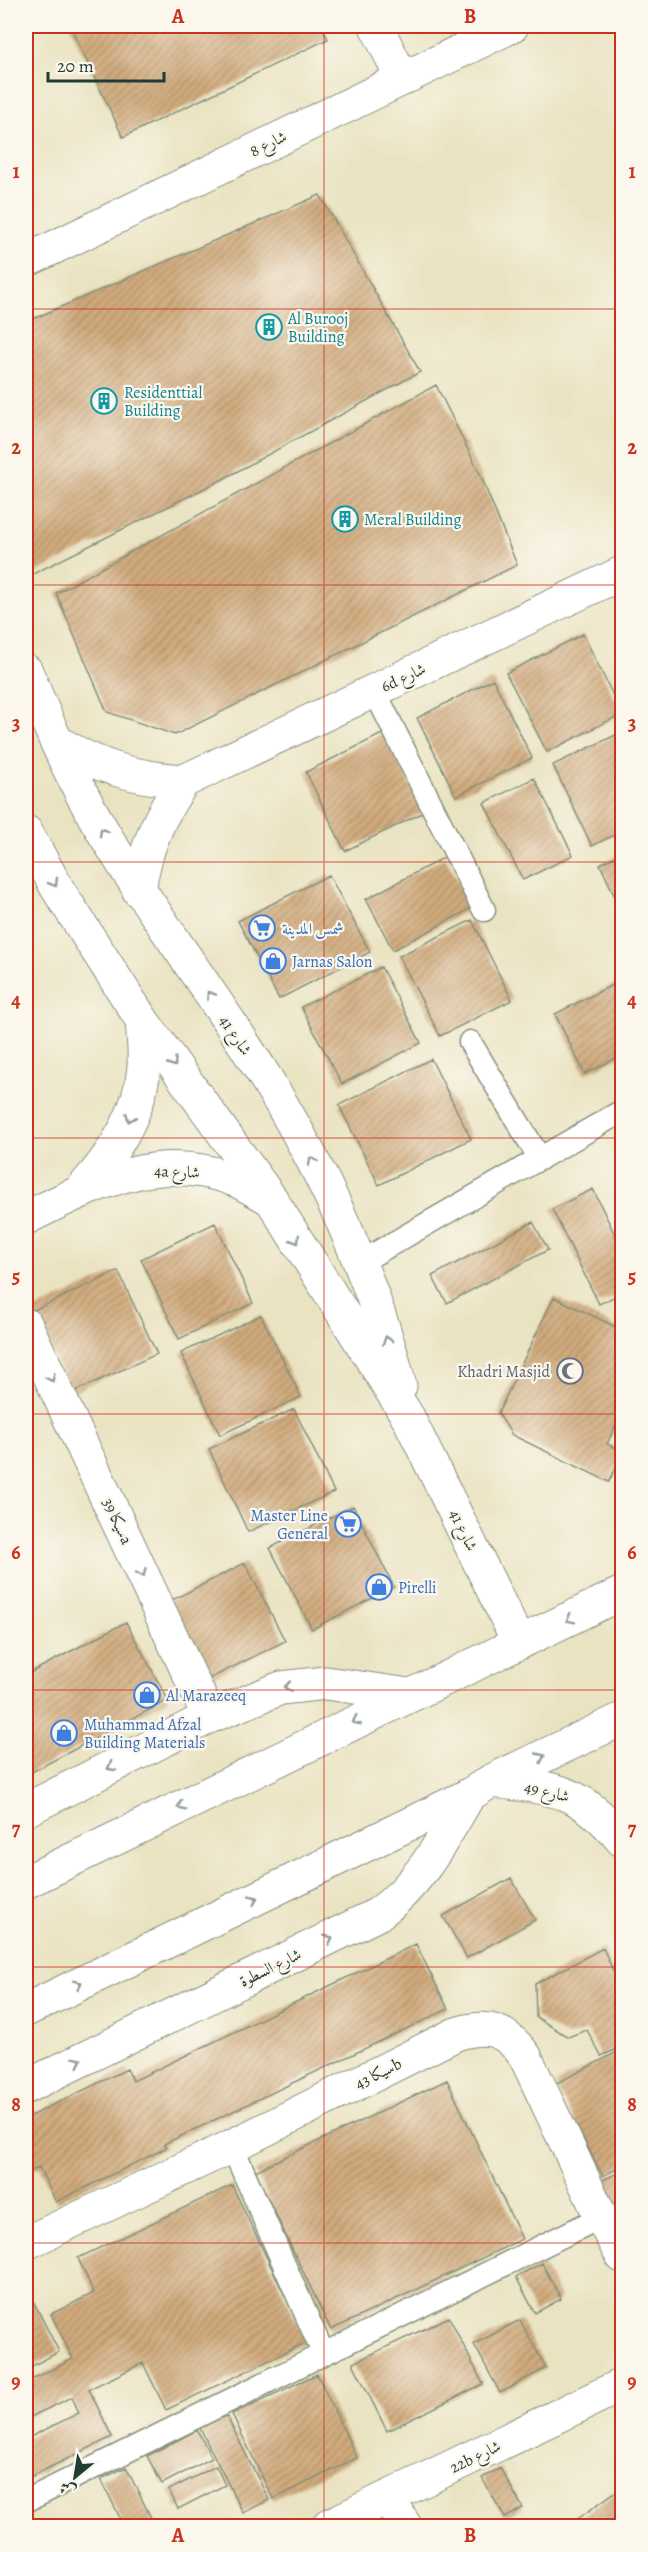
<svg xmlns="http://www.w3.org/2000/svg" width="648" height="2552" font-family="Alegreya,Amiri,serif">
  <defs>
    <pattern id="building-hatch" width="6" height="6" patternUnits="userSpaceOnUse" patternTransform="scale(1.5)"><rect width="6" height="6" fill="#d1ab7d"/><path d="M-1 1l2-2M0 6l6-6M5 7l2-2" fill="none" stroke="#a98c67"/></pattern>
  </defs>
  <rect width="100%" height="100%" fill="#fbf7ec"/>
  <filter id="ink" filterUnits="userSpaceOnUse"><feTurbulence type="fractalNoise" baseFrequency=".0167" numOctaves="2"/><feDisplacementMap in="SourceGraphic" scale="12" xChannelSelector="R" yChannelSelector="G"/><feConvolveMatrix kernelMatrix="1 2 1 2 8 2 1 2 1" color-interpolation-filters="sRGB"/></filter>
  <filter id="wash" filterUnits="userSpaceOnUse"><feTurbulence type="fractalNoise" baseFrequency=".008" numOctaves="4" result="noise"/><feDisplacementMap in="SourceGraphic" scale="24" xChannelSelector="R" yChannelSelector="G"/><feGaussianBlur stdDeviation="1.35" result="paint"/><feColorMatrix in="noise" values="0 0 0 0 0 0 0 0 0 0 0 0 0 0 0 0 0 1.4 0 .05"/><feComposite in="paint" operator="in"/></filter>
  <g filter="url(#wash)">
    <rect width="100%" height="100%" fill="#eae3c2"/>
    <g id="blocks">
      <path fill="url(#building-hatch)" d="M 70,26 L 322,26 L 328,39 L 123,137 Z
        M 320,195 L 420,372 L 223,479 L 31,575 L 26,564 L 26,322 Z
        M 436,385 L 480,474 L 517,565 L 175,735 L 107,712 L 56,593 Z
        M 583,634 L 622,714 L 547,752 L 506,673 Z
        M 493,679 L 532,758 L 456,796 L 417,718 Z
        M 622,732 L 622,831 L 592,846 L 553,765 Z
        M 384,733 L 424,812 L 345,851 L 306,772 Z
        M 534,778 L 573,855 L 523,880 L 484,803 Z
        M 622,853 L 622,912 L 600,864 Z
        M 445,857 L 472,908 L 393,950 L 366,899 Z
        M 329,875 L 370,952 L 279,999 L 238,921 Z
        M 472,920 L 512,1000 L 440,1036 L 399,956 Z
        M 381,967 L 421,1043 L 342,1084 L 301,1007 Z
        M 622,980 L 622,1055 L 585,1074 L 555,1014 Z
        M 431,1059 L 471,1139 L 379,1185 L 339,1105 Z
        M 593,1189 L 622,1250 L 622,1293 L 599,1304 L 552,1209 Z
        M 533,1222 L 548,1250 L 447,1303 L 432,1276 Z
        M 215,1223 L 253,1303 L 179,1339 L 141,1259 Z
        M 118,1271 L 157,1354 L 71,1393 L 32,1311 Z
        M 554,1297 L 622,1330 L 622,1412 L 607,1444 L 622,1451 L 622,1454 L 609,1482 L 512,1435 L 498,1413 Z
        M 261,1315 L 301,1397 L 220,1435 L 181,1353 Z
        M 294,1409 L 334,1492 L 248,1532 L 209,1449 Z
        M 353,1506 L 394,1587 L 312,1629 L 270,1548 Z
        M 245,1563 L 285,1641 L 209,1679 L 170,1601 Z
        M 126,1622 L 168,1700 L 26,1775 L 26,1675 Z
        M 511,1878 L 535,1920 L 467,1958 L 443,1916 Z
        M 416,1944 L 448,2009 L 164,2144 L 166,2148 L 56,2202 L 39,2167 L 26,2174 L 26,2118 L 127,2069 L 133,2081 Z
        M 603,1948 L 622,1991 L 622,2047 L 601,2056 L 587,2030 L 568,2037 L 536,2017 L 535,1984 Z
        M 619,2051 L 622,2058 L 622,2166 L 603,2176 L 555,2084 Z
        M 447,2080 L 522,2239 L 331,2330 L 255,2171 Z
        M 622,2171 L 622,2208 L 615,2211 L 600,2181 Z
        M 232,2185 L 307,2342 L 166,2410 L 143,2363 L 89,2389 L 112,2437 L 26,2479 L 26,2439 L 79,2413 L 72,2397 L 26,2419 L 26,2382 L 73,2359 L 51,2314 L 94,2293 L 78,2258 Z
        M 542,2263 L 561,2299 L 535,2313 L 516,2277 Z
        M 26,2287 L 59,2352 L 26,2369 Z
        M 449,2317 L 483,2384 L 387,2431 L 353,2363 Z
        M 520,2320 L 546,2368 L 500,2393 L 474,2344 Z
        M 317,2374 L 357,2458 L 273,2499 L 232,2414 Z
        M 226,2415 L 269,2500 L 243,2513 L 200,2428 Z
        M 197,2430 L 212,2458 L 162,2484 L 147,2456 Z
        M 216,2466 L 225,2485 L 178,2509 L 169,2490 Z
        M 126,2467 L 155,2526 L 124,2526 L 101,2479 Z
        M 500,2468 L 523,2508 L 505,2518 L 482,2478 Z
        M 622,2487 L 622,2526 L 568,2526 Z"/>
    </g>
  </g>
  <g filter="url(#ink)">
    <use href="#blocks" fill-opacity="0" stroke="#84907b" stroke-width="1.5"/>
    <g fill="none" stroke-linecap="round" stroke-linejoin="round">
      <g stroke="#84907b" stroke-width="25">
        <path id="service" d="M 374,690 L 484,910
          M 470,1042 L 540,1159
          M 359,1263 L 622,1111
          M 232,2146 L 323,2353
          M 26,2501 L 601,2217"/>
      </g>
      <g stroke="#84907b" stroke-width="35">
        <path id="minor" d="M 376,26 L 402,78
          M 26,261 L 512,26
          M 56,741 C 97,767 135,778 184,781 L 622,573
          M 139,891 C 145,848 159,815 184,781
          M 84,1187 C 114,1153 140,1114 144,1067 C 145,1051 143,1035 142,1020
          M 26,1218 C 95,1184 156,1150 235,1180 C 247,1185 259,1193 271,1199
          M 26,1325 L 209,1717
          M 26,1810 L 209,1717 L 281,1688 L 326,1683 L 409,1695
          M 26,2087 L 378,1914 C 421,1883 443,1839 469,1795
          M 26,2243 L 232,2146 L 456,2034 C 488,2024 505,2029 525,2056 L 601,2217 L 622,2256
          M 388,2497 L 405,2526
          M 328,2526 L 622,2385"/>
      </g>
      <g stroke="#84907b" stroke-width="35">
        <path id="tertiary" d="M 26,671 C 47,721 68,771 95,818 C 148,909 212,991 267,1080 C 325,1174 373,1279 400,1386
          M 26,832 L 57,888 L 142,1020 L 271,1199 L 408,1417 L 519,1643
          M 491,1781 C 555,1788 580,1789 622,1840"/>
      </g>
      <g stroke="#84907b" stroke-width="35">
        <path id="secondary" d="M 26,1882 L 622,1593
          M 26,2010 L 469,1795 L 491,1781 L 622,1719"/>
      </g>
      <use href="#service" stroke="#fff" stroke-width="22"/>
      <use href="#minor" stroke="#fff" stroke-width="33"/>
      <use href="#tertiary" stroke="#fff" stroke-width="33"/>
      <use href="#secondary" stroke="#fff" stroke-width="33"/>
    </g>
    <defs><path id="oneway-chevron" d="M-2-3.5L2.5 0L-2 3.5" fill="none" stroke-width="1.6" stroke-linecap="round" stroke-linejoin="round" transform="scale(1.5)"/></defs>
    <g stroke="#8f9e9a">
      <use href="#oneway-chevron" transform="translate(103 832) rotate(-121)"/>
      <use href="#oneway-chevron" transform="translate(54 883) rotate(60)"/>
      <use href="#oneway-chevron" transform="translate(210 995) rotate(-124)"/>
      <use href="#oneway-chevron" transform="translate(173 1063) rotate(54)"/>
      <use href="#oneway-chevron" transform="translate(130 1118) rotate(113)"/>
      <use href="#oneway-chevron" transform="translate(312 1161) rotate(-119)"/>
      <use href="#oneway-chevron" transform="translate(296 1240) rotate(58)"/>
      <use href="#oneway-chevron" transform="translate(387 1340) rotate(-107)"/>
      <use href="#oneway-chevron" transform="translate(51 1378) rotate(65)"/>
      <use href="#oneway-chevron" transform="translate(142 1573) rotate(65)"/>
      <use href="#oneway-chevron" transform="translate(570 1619) rotate(154)"/>
      <use href="#oneway-chevron" transform="translate(288 1687) rotate(170)"/>
      <use href="#oneway-chevron" transform="translate(356 1721) rotate(154)"/>
      <use href="#oneway-chevron" transform="translate(541 1757) rotate(-25)"/>
      <use href="#oneway-chevron" transform="translate(111 1767) rotate(153)"/>
      <use href="#oneway-chevron" transform="translate(181 1806) rotate(154)"/>
      <use href="#oneway-chevron" transform="translate(254 1899) rotate(-26)"/>
      <use href="#oneway-chevron" transform="translate(329 1939) rotate(-26)"/>
      <use href="#oneway-chevron" transform="translate(78 1984) rotate(-26)"/>
      <use href="#oneway-chevron" transform="translate(78 2061) rotate(-26)"/>
    </g>
  </g>
  <path fill="none" stroke="#c8321e" stroke-width="1.5" stroke-opacity="0.55" d="M 324,26 L 324,2526M 26,309 L 622,309M 26,585 L 622,585M 26,862 L 622,862M 26,1138 L 622,1138M 26,1414 L 622,1414M 26,1690 L 622,1690M 26,1967 L 622,1967M 26,2243 L 622,2243"/>
  <defs>
    <g id="building-ring" transform="scale(1.35)"><circle r="9.5" fill="#fbf7ec" stroke="#0f9aa8" stroke-width="1.5"/><path d="M-4-6H4V6H1V3H-1V6H-4ZM-2.5-4.3h1.7v1.8h-1.7ZM.8-4.3h1.7v1.8H.8ZM-2.5-1h1.7V.8h-1.7ZM.8-1h1.7V.8H.8Z" fill="#0f9aa8"/></g>
    <g id="supermarket-ring" transform="scale(1.35)"><circle r="9.5" fill="#fbf7ec" stroke="#3f7fe0" stroke-width="1.5"/><path d="M-6-5.5h2.5l.6 2H6L4.5 2H-2.5L-4.4-4H-6ZM-1.5 3.2a1.3 1.3 0 1 0 .1 0ZM3 3.2a1.3 1.3 0 1 0 .1 0Z" fill="#3f7fe0"/></g>
    <g id="shop-ring" transform="scale(1.35)"><circle r="9.5" fill="#fbf7ec" stroke="#3f7fe0" stroke-width="1.5"/><path d="M-5-2.5h2.3a2.7 3.5 0 0 1 5.4 0H5L5.5 6h-11ZM-1.5-2.5h3a1.5 2.3 0 0 0-3 0Z" fill="#3f7fe0"/></g>
    <g id="mosque-ring" transform="scale(1.35)"><circle r="9.5" fill="#fbf7ec" stroke="#6b7280" stroke-width="1.5"/><path d="M3.5-4.9A6 6 0 1 0 3.5 4.9A5 5 0 1 1 3.5-4.9Z" fill="#6b7280"/></g>
  </defs>
  <g fill-rule="evenodd">
    <use href="#building-ring" x="269" y="327"/>
    <use href="#building-ring" x="104" y="401"/>
    <use href="#building-ring" x="345" y="519"/>
    <use href="#supermarket-ring" x="262" y="928"/>
    <use href="#shop-ring" x="273" y="961"/>
    <use href="#mosque-ring" x="570" y="1371"/>
    <use href="#supermarket-ring" x="348" y="1524"/>
    <use href="#shop-ring" x="379" y="1587"/>
    <use href="#shop-ring" x="147" y="1695"/>
    <use href="#shop-ring" x="64" y="1733"/>
  </g>
  <g text-anchor="middle" stroke-width="4.5" stroke-linejoin="round" paint-order="stroke">
    <g font-size="16" fill="#1f3d34" stroke="#fbf7ec">
      <text transform="translate(268 143) rotate(-26)" y="6">8 شارع</text>
      <text transform="translate(403 677) rotate(-25)" y="6">6d شارع</text>
      <text transform="translate(236 1035) rotate(56)" y="6">شارع 41</text>
      <text transform="translate(177 1171) rotate(2)" y="6">4a شارع</text>
      <text transform="translate(118 1521) rotate(65)" y="6">سيكا 39a</text>
      <text transform="translate(464 1530) rotate(64)" y="6">شارع 41</text>
      <text transform="translate(547 1791) rotate(13)" y="6">شارع 49</text>
      <text transform="translate(270 1967) rotate(-26)" y="6">شارع السطوة</text>
      <text transform="translate(378 2073) rotate(-27)" y="6">سيكا 43b</text>
      <text transform="translate(475 2456) rotate(-26)" y="6">22b شارع</text>
    </g>
    <g font-size="16" fill="#0d838f" stroke="#fbf7ec" text-anchor="start">
      <text x="288" y="324">Al Burooj<tspan x="288" dy="18">Building</tspan></text>
      <text x="124" y="398">Residenttial<tspan x="124" dy="18">Building</tspan></text>
      <text x="364" y="525">Meral Building</text>
    </g>
    <g font-size="16" fill="#366cbe" stroke="#fbf7ec" text-anchor="start">
      <text x="282" y="934">شمس المدينة</text>
      <text x="292" y="967">Jarnas Salon</text>
      <text x="328" y="1521" text-anchor="end">Master Line<tspan x="328" dy="18">General</tspan></text>
      <text x="398" y="1593">Pirelli</text>
      <text x="166" y="1701">Al Marazeeq</text>
      <text x="84" y="1730">Muhammad Afzal<tspan x="84" dy="18">Building Materials</tspan></text>
    </g>
    <g font-size="16" fill="#5b616d" stroke="#fbf7ec" text-anchor="end">
      <text x="550" y="1377">Khadri Masjid</text>
    </g>
  </g>
  <rect width="648" height="2552" fill="none" stroke="#fbf7ec" stroke-width="66"/>
  <g transform="translate(75 2477) rotate(210)" stroke="#fbf7ec" stroke-width="4.5" paint-order="stroke">
  <path d="M0-4.5L10 22L0 15L-10 22Z" fill="#1f3d34"/>
  <text y="-9" font-size="16" font-weight="bold" text-anchor="middle" fill="#1f3d34">ش</text>
  </g>
  <path d="M48 72v9h116v-9" fill="none" stroke="#1f3d34" stroke-width="3"/>
  <text x="57" y="72" font-size="18" fill="#1f3d34" stroke="#fbf7ec" stroke-width="4.5" paint-order="stroke">20 m</text>
  <rect x="33" y="33" width="582" height="2486" fill="none" stroke="#c8321e" stroke-width="2"/>
  <g font-size="20" text-anchor="middle" font-weight="bold" fill="#c8321e">
    <text x="178" y="23">A</text>
    <text x="470" y="23">B</text>
    <text x="16" y="178">1</text>
    <text x="632" y="178">1</text>
    <text x="16" y="454">2</text>
    <text x="632" y="454">2</text>
    <text x="16" y="730">3</text>
    <text x="632" y="730">3</text>
    <text x="16" y="1007">4</text>
    <text x="632" y="1007">4</text>
    <text x="16" y="1283">5</text>
    <text x="632" y="1283">5</text>
    <text x="16" y="1559">6</text>
    <text x="632" y="1559">6</text>
    <text x="16" y="1835">7</text>
    <text x="632" y="1835">7</text>
    <text x="16" y="2111">8</text>
    <text x="632" y="2111">8</text>
    <text x="16" y="2388">9</text>
    <text x="632" y="2388">9</text>
    <text x="178" y="2542">A</text>
    <text x="470" y="2542">B</text>
  </g>
</svg>
